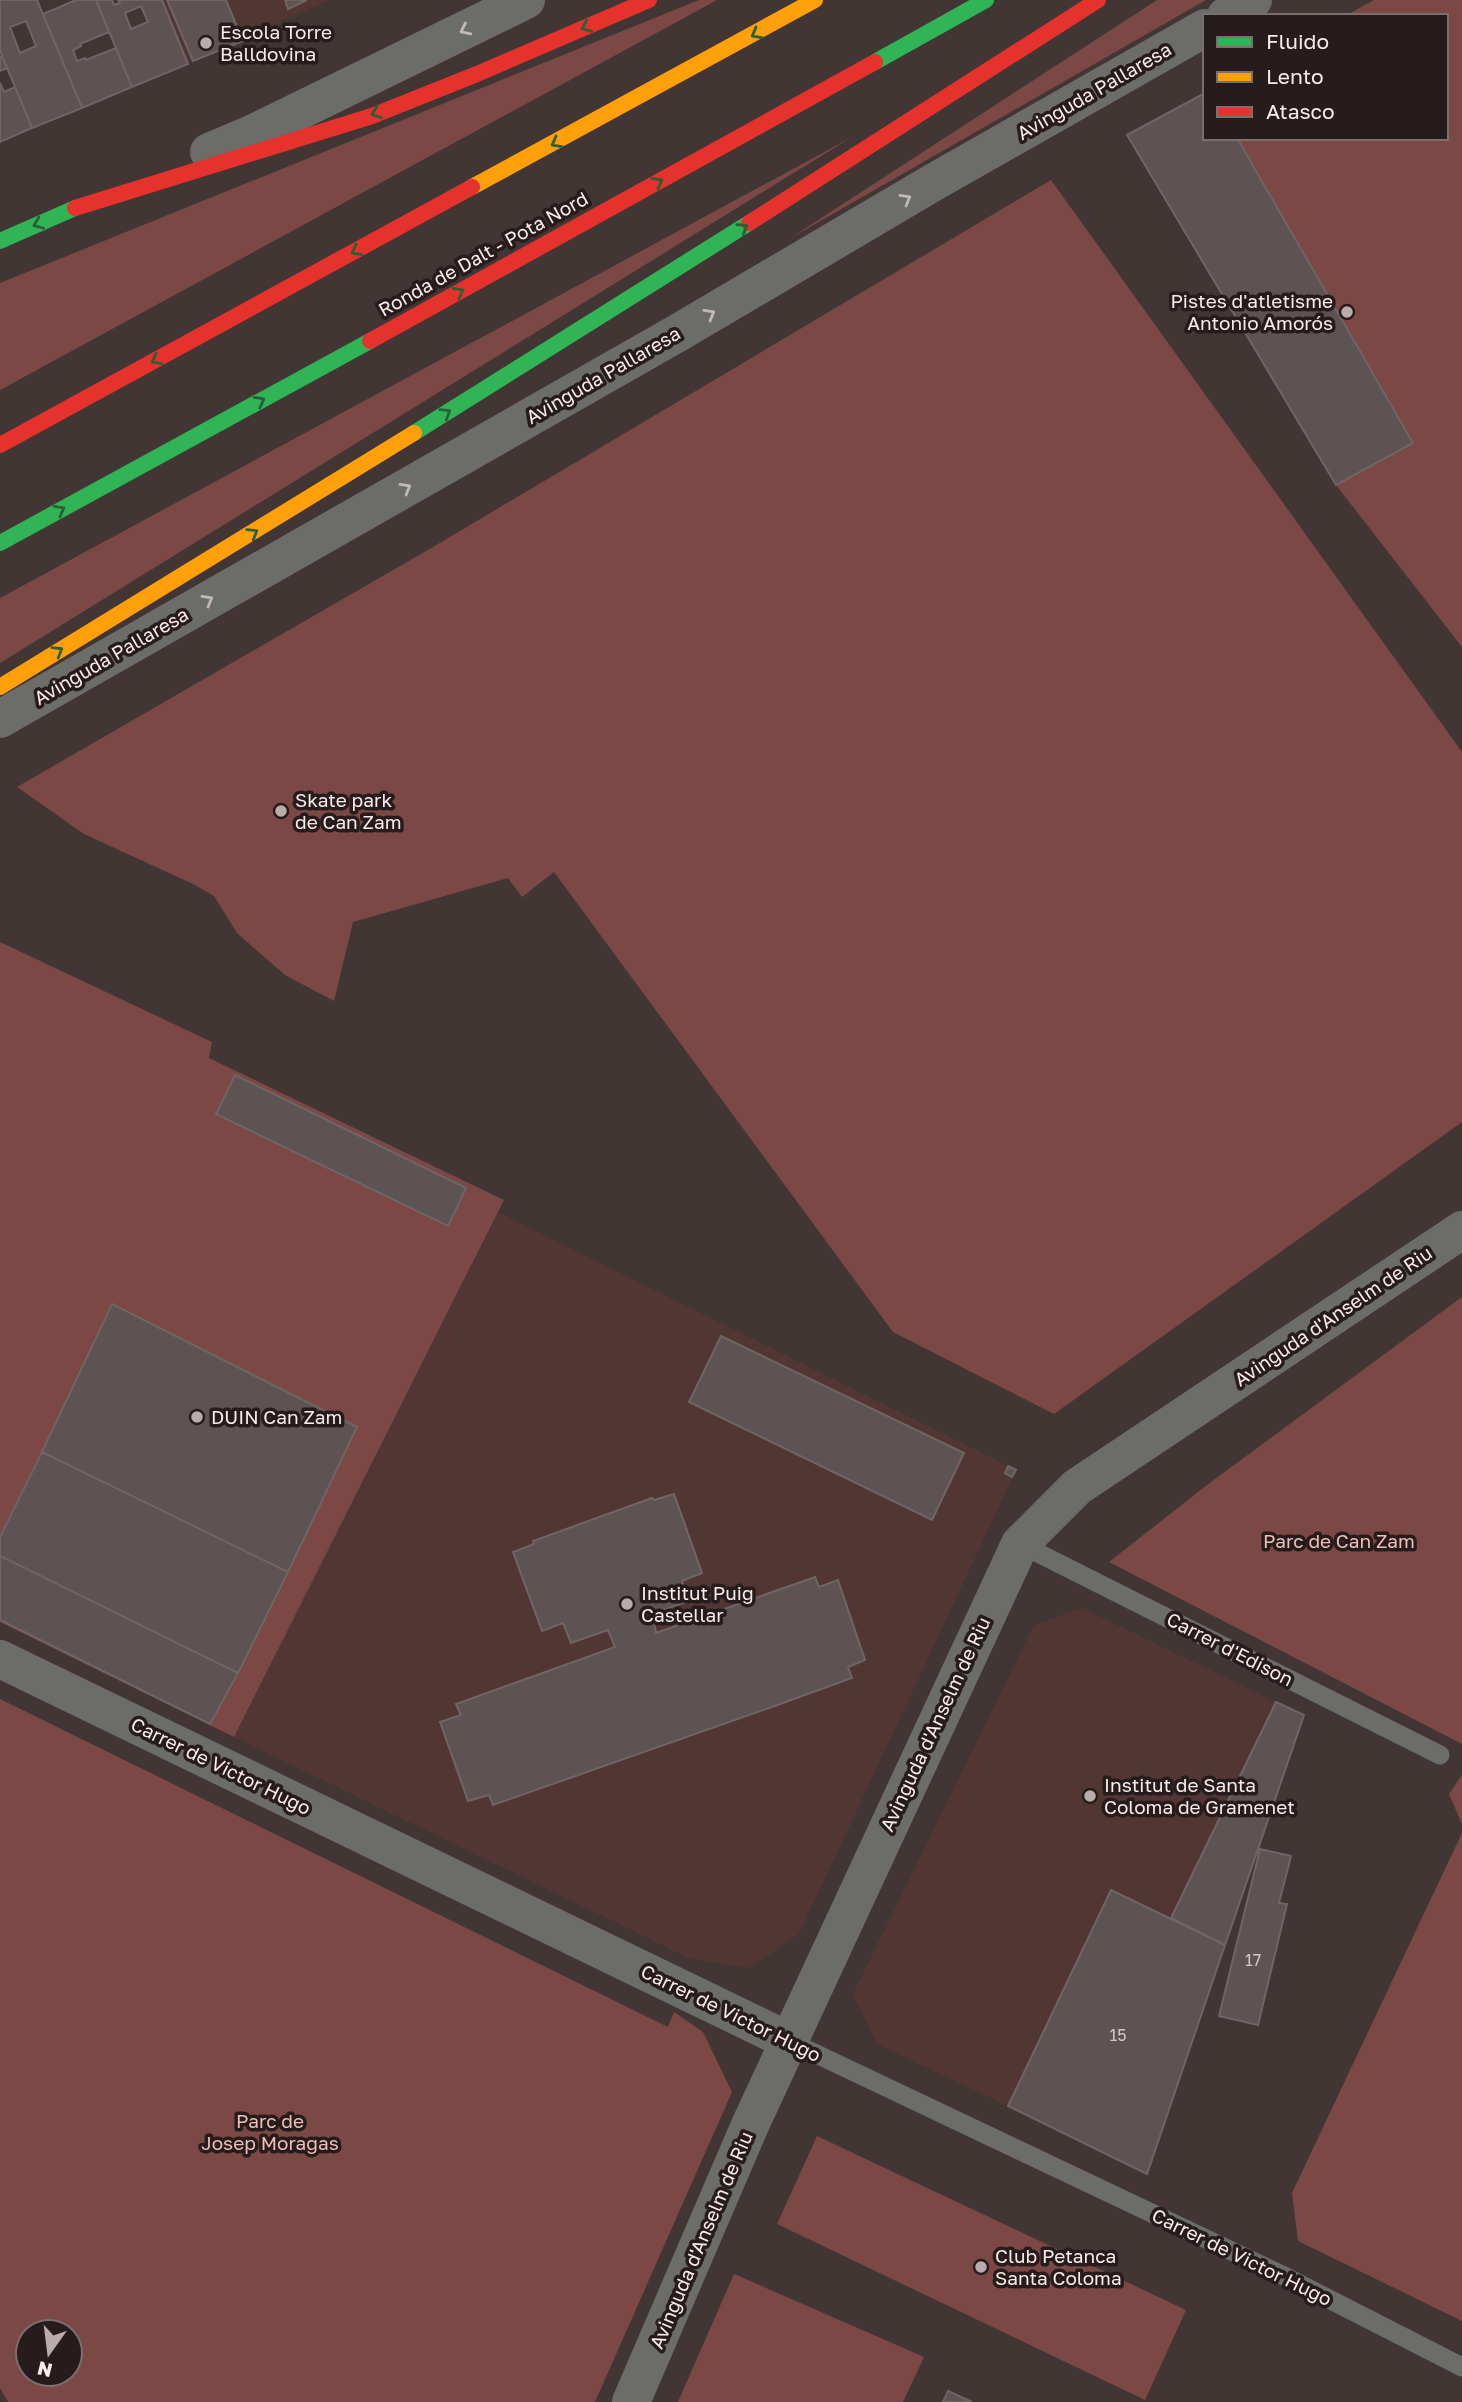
<svg xmlns="http://www.w3.org/2000/svg" width="1462" height="2402" font-family="'Golos Text',sans-serif">
  <rect width="100%" height="100%" fill="#423635"/>
  <path fill="#513634" d="M 161,0 L 330,0 L 187,63 Z
    M 498,1212 L 1016,1470 L 799,1934 L 749,1968 L 691,1959 L 234,1737 Z
    M 1082,1608 L 1276,1702 L 1171,1918 L 1111,1890 L 1008,2106 L 877,2044 L 853,1994 L 1034,1625 Z"/>
  <path fill="#7b4846" fill-rule="evenodd" d="M 699,0 L 717,0 L 0,390 L 0,283 Z
    M 1157,0 L 1206,0 L 789,239 Z
    M 1374,0 L 1462,0 L 1462,647 L 1336,485 L 1127,135 L 1205,93 L 1205,138 L 1446,138 L 1446,16 L 1345,16 Z
    M 852,137 L 0,663 L 0,598 Z
    M 1051,180 L 1462,752 L 1462,1122 L 1054,1414 L 893,1332 L 554,872 L 522,897 L 508,878 L 353,922 L 334,1001 L 285,975 L 237,933 L 214,896 L 193,884 L 84,834 L 17,787 L 433,547 Z
    M 0,942 L 212,1042 L 209,1058 L 504,1200 L 234,1737 L 0,1622 Z
    M 1462,1297 L 1462,1744 L 1109,1562 L 1207,1485 Z
    M 0,1699 L 668,2027 L 674,2012 L 703,2032 L 732,2092 L 595,2402 L 8,2402 L 0,2388 ZM 28,2332 L 70,2332 L 70,2374 L 28,2374 Z
    M 1462,1775 L 1462,1824 L 1449,1794 Z
    M 1462,1833 L 1462,2321 L 1298,2241 L 1292,2193 Z
    M 817,2136 L 1186,2310 L 1145,2400 L 777,2224 Z
    M 734,2274 L 924,2357 L 903,2402 L 678,2402 Z"/>
  <path fill="#5d5352" stroke="#706565" stroke-width="2" fill-rule="evenodd" d="M 0,0 L 37,0 L 82,108 L 32,128 L 0,51 ZM 26,21 L 36,46 L 20,53 L 10,27 Z
    M 76,0 L 96,0 L 109,32 L 80,44 L 81,46 L 73,50 L 77,61 L 85,58 L 86,60 L 116,48 L 132,87 L 82,108 L 43,14 Z
    M 96,0 L 112,0 L 114,5 L 120,3 L 118,0 L 162,0 L 188,64 L 132,87 ZM 141,6 L 148,22 L 131,29 L 125,13 Z
    M 167,0 L 226,0 L 243,41 L 193,61 Z
    M 285,0 L 307,0 L 288,9 Z
    M 2,56 L 7,68 L 0,71 L 0,57 Z
    M 0,83 L 4,92 L 15,87 L 32,128 L 0,142 Z
    M 1205,93 L 1205,138 L 1237,138 L 1413,443 L 1336,485 L 1127,135 Z
    M 235,1075 L 466,1188 L 448,1226 L 216,1114 Z
    M 112,1304 L 357,1427 L 288,1572 L 42,1452 Z
    M 721,1336 L 964,1453 L 932,1520 L 689,1402 Z
    M 42,1452 L 288,1572 L 238,1673 L 0,1556 L 0,1537 Z
    M 1008,1466 L 1016,1470 L 1012,1477 L 1005,1473 Z
    M 674,1494 L 702,1573 L 682,1581 L 689,1601 L 660,1611 L 663,1620 L 654,1623 L 656,1633 L 815,1577 L 819,1587 L 838,1580 L 865,1660 L 848,1667 L 852,1678 L 772,1707 L 493,1805 L 489,1795 L 468,1801 L 440,1722 L 461,1715 L 456,1704 L 615,1647 L 608,1630 L 571,1643 L 563,1623 L 542,1631 L 513,1552 L 534,1544 L 533,1541 L 652,1498 L 654,1500 Z
    M 0,1556 L 238,1673 L 210,1724 L 0,1620 Z
    M 1276,1702 L 1304,1715 L 1225,1945 L 1171,1918 Z
    M 1260,1849 L 1291,1856 L 1279,1903 L 1287,1904 L 1258,2025 L 1219,2016 Z
    M 1111,1890 L 1225,1945 L 1147,2174 L 1008,2106 Z
    M 948,2391 L 972,2402 L 943,2402 Z"/>
  <g fill="none" stroke-linecap="round" stroke-linejoin="round">
    <path stroke="#6c6c69" stroke-width="19" d="M 1020,1544 L 1440,1755
      M 789,2041 L 1282,2275 L 1462,2367"/>
    <path stroke="#6c6c69" stroke-width="38" d="M 1226,16 L 1253,0
      M 209,152 L 254,133 L 526,0
      M 0,719 L 676,334 L 934,182 L 1205,28
      M 0,1659 L 789,2041
      M 631,2402 L 751,2123 L 1020,1544 L 1077,1487 L 1462,1230"/>
    <path stroke="#30b455" stroke-width="16" d="M 875,62 L 986,0
      M 0,241 L 75,208
      M 414,433 L 749,223
      M 0,543 L 370,341"/>
    <path stroke="#ff9f0a" stroke-width="16" d="M 472,187 L 815,0
      M 0,687 L 414,433"/>
    <path stroke="#e5322d" stroke-width="16" d="M 75,208 L 372,116 L 477,74 L 649,0
      M 749,223 L 1098,0
      M 370,341 L 875,62
      M 0,445 L 472,187"/>
  </g>
  <defs><path id="oneway-chevron" d="M-2-3.5L2.5 0L-2 3.5" fill="none" stroke-width="1.6" stroke-linecap="round" stroke-linejoin="round" transform="scale(1.75)"/></defs>
  <g stroke="#2a6035">
    <use href="#oneway-chevron" transform="translate(586 27) rotate(157)"/>
    <use href="#oneway-chevron" transform="translate(756 34) rotate(151)"/>
    <use href="#oneway-chevron" transform="translate(376 113) rotate(160)"/>
    <use href="#oneway-chevron" transform="translate(556 143) rotate(151)"/>
    <use href="#oneway-chevron" transform="translate(658 182) rotate(-29)"/>
    <use href="#oneway-chevron" transform="translate(38 224) rotate(157)"/>
    <use href="#oneway-chevron" transform="translate(743 228) rotate(-32)"/>
    <use href="#oneway-chevron" transform="translate(356 251) rotate(151)"/>
    <use href="#oneway-chevron" transform="translate(459 292) rotate(-29)"/>
    <use href="#oneway-chevron" transform="translate(156 360) rotate(151)"/>
    <use href="#oneway-chevron" transform="translate(260 401) rotate(-29)"/>
    <use href="#oneway-chevron" transform="translate(446 413) rotate(-32)"/>
    <use href="#oneway-chevron" transform="translate(60 510) rotate(-29)"/>
    <use href="#oneway-chevron" transform="translate(253 533) rotate(-32)"/>
    <use href="#oneway-chevron" transform="translate(58 651) rotate(-31)"/>
  </g>
  <g stroke="#c2b9b7">
    <use href="#oneway-chevron" transform="translate(465 30) rotate(154)"/>
    <use href="#oneway-chevron" transform="translate(906 199) rotate(-30)"/>
    <use href="#oneway-chevron" transform="translate(710 314) rotate(-30)"/>
    <use href="#oneway-chevron" transform="translate(406 488) rotate(-30)"/>
    <use href="#oneway-chevron" transform="translate(208 600) rotate(-30)"/>
  </g>
  <g fill="#baacab" stroke="#261c1b" stroke-width="2.5">
    <circle cx="206" cy="43" r="7"/>
    <circle cx="1347" cy="312" r="7"/>
    <circle cx="281" cy="811" r="7"/>
    <circle cx="197" cy="1417" r="7"/>
    <circle cx="627" cy="1604" r="7"/>
    <circle cx="1090" cy="1796" r="7"/>
    <circle cx="981" cy="2267" r="7"/>
  </g>
  <g text-anchor="middle" stroke-width="7" stroke-linejoin="round" paint-order="stroke">
    <g font-size="16" fill="#d4c6c5">
      <text x="1253" y="1966">17</text>
      <text x="1118" y="2041">15</text>
    </g>
    <g font-size="19" fill="#fbeceb" stroke="#261c1b" text-anchor="start">
      <text x="220" y="39">Escola Torre<tspan x="220" dy="22">Balldovina</tspan></text>
      <text x="1333" y="308" text-anchor="end">Pistes d'atletisme<tspan x="1333" dy="22">Antonio Amorós</tspan></text>
      <text x="295" y="807">Skate park<tspan x="295" dy="22">de Can Zam</tspan></text>
      <text x="211" y="1424">DUIN Can Zam</text>
      <text x="641" y="1600">Institut Puig<tspan x="641" dy="22">Castellar</tspan></text>
      <text x="1104" y="1792">Institut de Santa<tspan x="1104" dy="22">Coloma de Gramenet</tspan></text>
      <text x="995" y="2263">Club Petanca<tspan x="995" dy="22">Santa Coloma</tspan></text>
    </g>
    <g font-size="19" fill="#fbeceb" stroke="#261c1b">
      <text transform="translate(1094 91) rotate(-30)" y="7">Avinguda Pallaresa</text>
      <text transform="translate(483 254) rotate(-29)" y="7">Ronda de Dalt - Pota Nord</text>
      <text transform="translate(603 375) rotate(-30)" y="7">Avinguda Pallaresa</text>
      <text transform="translate(111 656) rotate(-30)" y="7">Avinguda Pallaresa</text>
      <text transform="translate(1333 1316) rotate(-34)" y="7">Avinguda d'Anselm de Riu</text>
      <text transform="translate(1230 1649) rotate(27)" y="7">Carrer d'Edison</text>
      <text transform="translate(935 1724) rotate(-65)" y="7">Avinguda d'Anselm de Riu</text>
      <text transform="translate(221 1766) rotate(26)" y="7">Carrer de Victor Hugo</text>
      <text transform="translate(731 2013) rotate(26)" y="7">Carrer de Victor Hugo</text>
      <text transform="translate(701 2240) rotate(-67)" y="7">Avinguda d'Anselm de Riu</text>
      <text transform="translate(1242 2257) rotate(26)" y="7">Carrer de Victor Hugo</text>
    </g>
    <g font-size="19" fill="#f1bdba" stroke="#261c1b">
      <text x="1339" y="1548">Parc de Can Zam</text>
      <text x="270" y="2128">Parc de<tspan x="270" dy="22">Josep Moragas</tspan></text>
    </g>
  </g>
  <rect x="1203" y="14" width="245" height="126" fill="#261c1b" stroke="#7b6f6e" stroke-width="2"/>
  <rect x="1217" y="37" width="35" height="10" fill="#30b455" stroke="#7b6f6e" stroke-width="2"/>
  <text x="1266" y="49" font-size="21" fill="#fbeceb">Fluido</text>
  <rect x="1217" y="72" width="35" height="10" fill="#ff9f0a" stroke="#7b6f6e" stroke-width="2"/>
  <text x="1266" y="84" font-size="21" fill="#fbeceb">Lento</text>
  <rect x="1217" y="107" width="35" height="10" fill="#e5322d" stroke="#7b6f6e" stroke-width="2"/>
  <text x="1266" y="119" font-size="21" fill="#fbeceb">Atasco</text>
  <g transform="translate(49 2353) rotate(194)"><circle r="33" fill="#261c1b" stroke="#7b6f6e" stroke-width="2"/>
  <path d="M0-5L12 26L0 18L-12 26Z" fill="#baacab"/>
  <text y="-10" font-size="19" font-weight="bold" text-anchor="middle" fill="#fbeceb">N</text>
  </g>
</svg>
